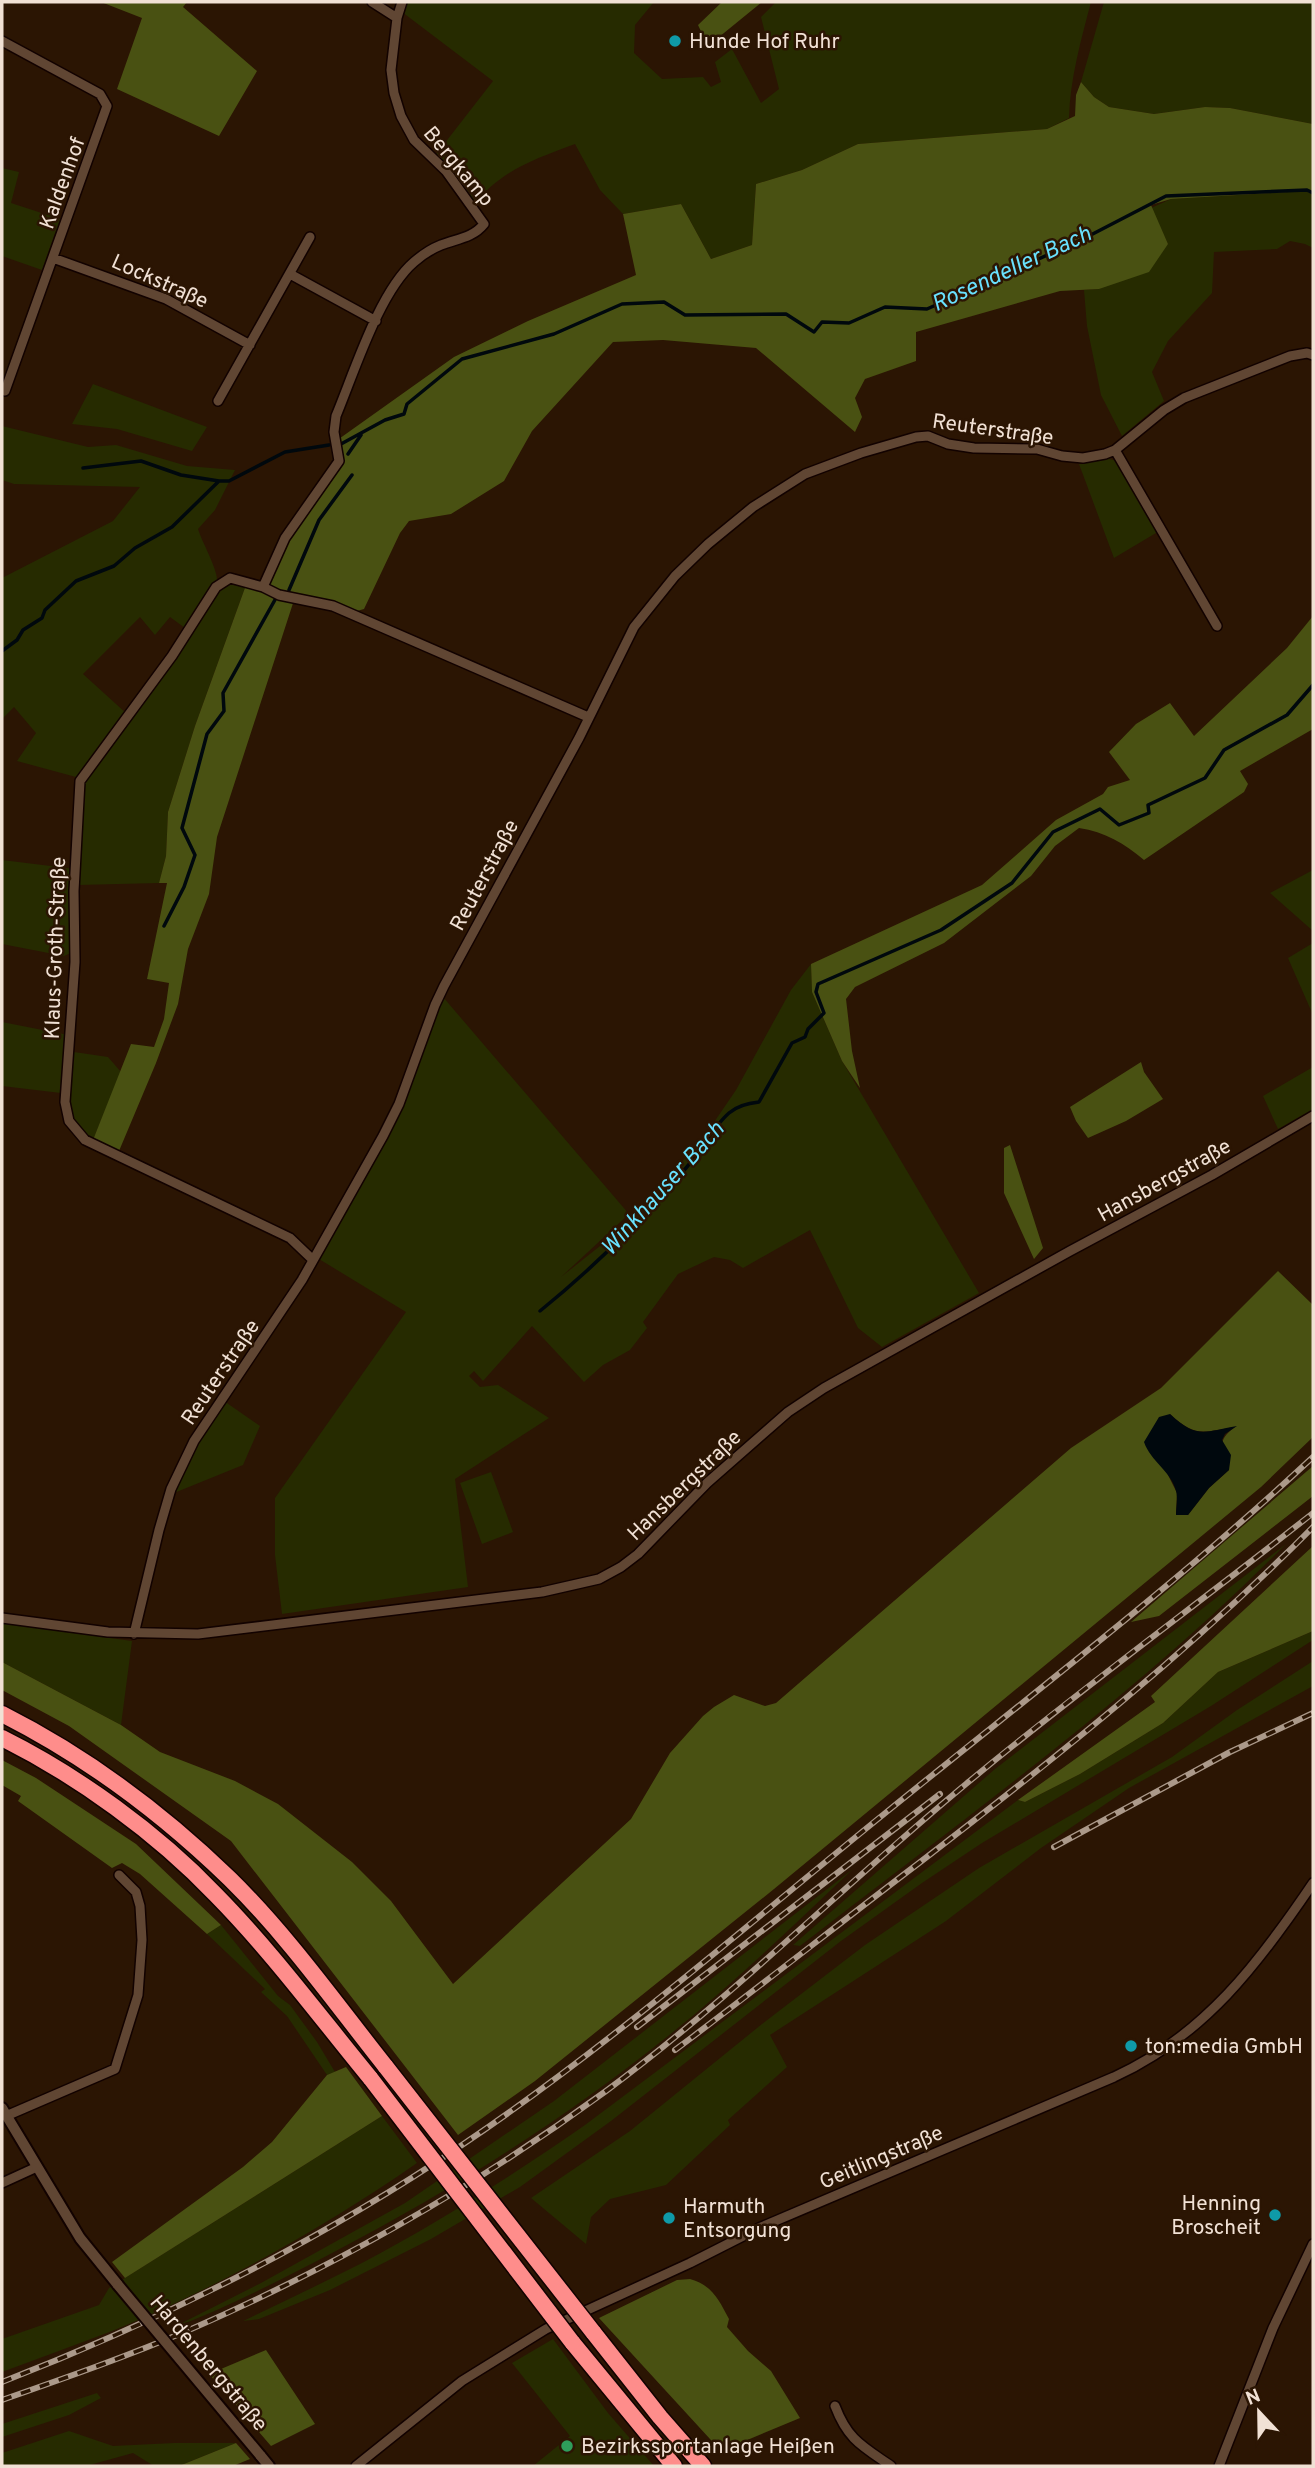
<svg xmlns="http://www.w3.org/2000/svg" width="1315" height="2468" font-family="Overpass,sans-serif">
  <rect width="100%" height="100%" fill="#2b1503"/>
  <path fill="#262b00" d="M 406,2 L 654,2 L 635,25 L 634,53 L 662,79 L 703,77 L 711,87 L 721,82 L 715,62 L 732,49 L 761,103 L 779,89 L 761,17 L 776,2 L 1091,2 C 1081,40 1070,79 1069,118 L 1047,129 L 858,144 L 802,170 L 756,184 L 752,245 L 711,259 L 681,204 L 623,214 L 600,190 L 575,144 C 533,160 503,169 473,205 L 434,157 L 493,81 L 402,12 Z
    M 1104,2 L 1313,2 L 1313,124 L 1230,108 L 1205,107 L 1154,114 L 1109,107 L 1094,97 L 1081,82 Z
    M 2,168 L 19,172 L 11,203 L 60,219 L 42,270 L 2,256 Z
    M 1305,191 L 1313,194 L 1313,248 L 1305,244 L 1290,241 L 1277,249 L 1214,252 L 1212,293 L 1168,341 L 1152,372 L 1164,401 L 1122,436 L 1101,395 L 1087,326 L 1084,290 L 1099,289 L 1168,244 L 1151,208 L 1171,199 Z
    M 93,384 L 207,427 L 192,451 L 117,429 L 72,424 Z
    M 2,426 L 88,447 L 116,445 L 187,466 L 235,470 L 215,510 L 198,529 C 202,542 218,570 217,581 L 185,628 L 170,617 L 155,635 L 140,617 L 83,674 L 127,714 L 81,775 L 76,777 L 17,761 L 36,733 L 14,707 L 2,719 L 2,578 L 113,521 L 140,487 L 14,484 L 2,480 Z
    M 1109,459 L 1118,461 L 1155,525 L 1156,533 L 1114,558 L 1079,464 Z
    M 228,582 L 246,585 L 195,726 L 168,812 L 166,856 L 159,883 L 78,885 L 81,794 L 85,779 L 219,589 Z
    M 2,860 L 75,869 L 71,953 L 64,956 L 2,944 Z
    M 1313,870 L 1313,931 L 1270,893 Z
    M 1313,943 L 1313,1015 L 1288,958 Z
    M 811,964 L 812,992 L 842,1061 L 979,1293 L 882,1347 L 858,1328 L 810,1230 L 743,1268 L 730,1260 L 714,1257 L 678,1274 L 643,1322 L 647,1328 L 630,1350 L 603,1365 L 584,1382 L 532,1326 L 483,1381 L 474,1371 L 469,1376 L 480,1387 L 498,1385 L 549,1418 L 455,1479 L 468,1587 L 282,1614 L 275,1555 L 275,1498 L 406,1312 L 319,1259 L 413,1078 L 443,997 L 629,1214 L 561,1277 L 634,1219 L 708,1131 L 736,1090 L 791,990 Z
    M 2,1022 L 68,1035 L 61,1093 L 2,1086 Z
    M 74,1052 L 108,1057 L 121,1072 L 93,1140 C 60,1121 71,1084 74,1052 Z
    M 1313,1067 L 1313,1109 L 1278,1129 L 1263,1096 Z
    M 224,1401 L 260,1426 L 243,1465 L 174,1493 L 192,1452 Z
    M 491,1472 L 513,1532 L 482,1544 L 460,1483 Z
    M 1286,1544 C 1138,1694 966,1817 800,1946 L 793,1945 L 995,1769 Z
    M 2,1623 L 132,1641 L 121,1725 L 2,1662 Z
    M 1313,1631 L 1313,1640 L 1211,1706 L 982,1843 L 922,1883 L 841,1941 L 611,2121 L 520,2187 L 431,2239 L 330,2290 L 259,2319 L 243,2321 C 282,2302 323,2283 362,2263 C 440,2222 513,2175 585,2125 L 1018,1800 L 1025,1802 L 1080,1774 L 1163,1723 L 1218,1672 Z
    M 1313,1661 L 1313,1686 L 1129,1788 L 1041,1848 L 946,1921 L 770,2035 L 787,2067 L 728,2120 L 730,2125 L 666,2185 L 610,2199 L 591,2217 L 586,2244 L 531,2198 L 630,2131 L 762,2024 L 865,1945 L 979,1868 L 1172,1757 L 1237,1710 Z
    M 853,1869 C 793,1926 733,1984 668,2036 C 565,2119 451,2191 334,2252 C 280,2280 227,2308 170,2329 L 261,2283 L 405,2203 L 554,2101 Z
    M 221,1925 L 278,1996 L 290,2005 L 317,2042 L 335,2072 L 327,2075 L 287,2016 L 261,1992 L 265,1989 L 207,1934 Z
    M 382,2116 L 417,2163 C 325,2227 217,2288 112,2331 C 76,2345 39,2358 2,2372 L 2,2339 L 99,2305 L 109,2288 Z
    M 553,2339 L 608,2413 L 654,2466 L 533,2466 L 570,2436 L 512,2363 Z
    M 97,2393 L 101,2398 L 69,2415 L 2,2437 L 2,2424 Z
    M 69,2431 L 113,2446 L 174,2443 L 236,2443 L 179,2466 L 154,2466 L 133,2453 L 86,2466 L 2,2466 L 2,2453 Z"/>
  <path fill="#495112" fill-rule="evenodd" d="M 101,2 L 187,2 L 183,7 L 257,71 L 219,136 L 117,89 L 142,18 Z
    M 722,2 L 762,2 L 708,46 L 698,25 Z
    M 1081,82 L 1094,97 L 1109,107 L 1154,114 L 1205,107 L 1230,108 L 1313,124 L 1313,194 L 1305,191 L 1171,199 L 1151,205 L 1168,244 L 1149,272 L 1099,289 L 1060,291 L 916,332 L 916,361 L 865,379 L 855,398 L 862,417 L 855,432 L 756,348 L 663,340 L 613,342 L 532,431 L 504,481 L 451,514 L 409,521 L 400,533 L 364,609 L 357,611 L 296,594 L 217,837 L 209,894 L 188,949 L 178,1004 L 156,1063 L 119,1151 L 93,1140 L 131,1044 L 154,1047 L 164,1019 L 169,983 L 147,979 L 167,883 L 159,883 L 166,856 L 168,812 L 195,726 L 246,585 L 265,592 L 287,540 L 340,462 L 336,441 L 454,357 L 528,321 L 636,275 L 623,214 L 681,204 L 711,259 L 752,245 L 756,184 L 802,170 L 858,144 L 1047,129 L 1075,116 L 1076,95 Z
    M 1313,616 L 1313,729 L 1240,771 L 1248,784 L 1244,792 L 1144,860 C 1124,843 1105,832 1079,828 L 1055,846 L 1031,876 L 944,943 L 855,987 L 846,999 L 852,1051 L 860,1088 L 842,1061 L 812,992 L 811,964 L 982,885 L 1056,820 L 1103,794 L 1108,787 L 1130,780 L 1109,752 L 1136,724 L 1170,703 L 1194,736 L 1287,648 Z
    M 1141,1062 L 1144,1072 L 1163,1099 L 1126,1121 L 1088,1138 L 1076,1121 L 1070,1107 Z
    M 1010,1145 L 1043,1248 L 1034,1259 L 1004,1193 L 1004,1148 Z
    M 1278,1271 L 1313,1305 L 1313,1437 L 1261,1487 L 774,1889 L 535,2081 L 458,2135 L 231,1841 L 69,1726 L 2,1690 L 2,1662 L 121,1725 L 160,1752 L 235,1781 L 278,1804 L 352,1862 L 391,1901 L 453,1984 L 631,1819 L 670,1753 L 703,1716 L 714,1707 L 734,1695 L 765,1706 L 776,1703 L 1071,1448 L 1161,1388 ZM 1170,1414 C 1196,1438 1202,1432 1235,1427 C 1215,1442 1223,1447 1229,1470 L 1209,1488 L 1188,1515 L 1176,1515 L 1177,1493 L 1167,1473 Z
    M 1313,1466 L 1313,1496 L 1159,1616 L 1131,1622 Z
    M 1313,1546 L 1313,1631 L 1218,1672 L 1163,1723 L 1080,1774 L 1025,1802 L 1018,1800 L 1155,1702 L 1151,1696 Z
    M 2,1760 L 36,1778 L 136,1844 L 221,1925 L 207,1934 L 140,1874 L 122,1863 L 112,1868 L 18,1801 L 21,1796 L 2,1785 Z
    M 346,2067 L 382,2116 L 125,2278 L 112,2262 L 243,2167 L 272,2142 L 327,2075 Z
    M 690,2279 C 712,2285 719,2300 729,2319 L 727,2327 L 748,2351 L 771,2371 L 800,2418 L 721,2451 L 599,2318 L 677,2280 Z
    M 266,2350 L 315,2424 L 271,2446 L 209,2374 Z
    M 236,2443 L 250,2459 L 233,2466 L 179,2466 Z"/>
  <path fill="#00080d" d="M 1170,1414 C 1197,1439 1203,1432 1237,1426 L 1225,1434 L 1222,1440 L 1231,1455 L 1229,1470 L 1209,1488 L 1188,1515 L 1176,1515 C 1176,1508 1178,1498 1176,1491 C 1171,1471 1151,1462 1144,1442 L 1159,1417 Z"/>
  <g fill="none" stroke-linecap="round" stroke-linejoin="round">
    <path stroke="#00080d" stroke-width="3.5" d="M 341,444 L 385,420 L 404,414 L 407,404 L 462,359 L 554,334 L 622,304 L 664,302 L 685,315 L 786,314 L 814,332 L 822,322 L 849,323 L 885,307 L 927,309 L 1083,239 L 1166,196 L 1307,190 L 1313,193
      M 348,454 L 361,435
      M 83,468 L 141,461 L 181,475 L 219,481
      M 289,590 L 319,520 L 352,475
      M 2,651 L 17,640 L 23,630 L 42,618 L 45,610 L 76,581 L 114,566 L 135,548 L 172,527 L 219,481 L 229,481 L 285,452 L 329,445
      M 164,926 L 184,887 L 195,855 L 182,828 L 207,734 L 224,711 L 223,693 L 276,598
      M 540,1311 C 593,1268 642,1220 686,1168 C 701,1151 712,1128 729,1113 C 737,1106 749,1103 759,1102 L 792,1043 L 805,1037 L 808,1029 L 824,1013 L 816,992 L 818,984 L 941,930 L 1012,883 L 1053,832 L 1100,809 L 1119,825 L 1149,813 L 1148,805 L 1205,778 L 1224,750 L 1287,715 L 1313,685"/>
    <g stroke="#120200" stroke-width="12">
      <path id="minor" d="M 372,2 L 397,18
        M 2,41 L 100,94 L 107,106 L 5,391
        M 53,258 L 166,299 L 250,345
        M 290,274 L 376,321
        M 218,401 L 310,237
        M 1115,450 L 1217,626
        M 263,587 L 285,538 L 339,461 L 334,432 L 336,416 C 354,373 379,292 414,262 C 422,255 431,249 441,245 C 456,239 473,238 484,224 L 446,171 L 414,140 L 401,116 L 394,93 L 391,70 L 397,18 L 402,2
        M 312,1259 L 290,1238 L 85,1140 L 69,1121 L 65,1102 L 75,962 L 74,891 L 80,781 L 172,656 L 216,587 L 230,578 L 263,587 L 279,595 L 333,606 L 588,717
        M 2,1618 L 108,1632 L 198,1634 L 542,1592 L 599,1579 L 621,1567 L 638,1554 L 707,1483 L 788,1412 L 824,1388 L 1070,1251 L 1212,1175 L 1313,1116
        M 134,1634 L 159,1530 L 171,1489 L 194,1441 L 302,1280 L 383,1136 L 399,1104 L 435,1005 L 444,986 L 579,738 L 634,627 L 675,576 L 708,544 L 753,507 L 805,474 L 861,453 L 916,437 L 928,436 L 948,444 L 974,448 L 1037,449 L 1062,456 L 1083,458 L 1105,454 L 1115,450 L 1164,410 L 1184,398 L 1290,356 L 1307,353 L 1313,355
        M 6,2116 L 115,2069 L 138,1995 L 142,1940 L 140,1906 L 136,1892 L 119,1875
        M 2,2183 L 37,2167
        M 835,2406 C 848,2440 862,2446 891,2466
        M 356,2466 L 462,2381 L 546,2329 L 690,2263 L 759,2228 L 1114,2077 C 1204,2036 1259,1963 1313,1883
        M 1219,2466 L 1273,2328 L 1313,2244"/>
    </g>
    <g stroke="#120200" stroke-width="14">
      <path id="tertiary" d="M 2,2108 L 80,2238 L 118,2285
        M 260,2455 L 269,2466"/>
    </g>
    <g stroke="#120200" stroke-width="19">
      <path id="motorway" d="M 2,1714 C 85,1756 163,1814 230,1879 C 288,1936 336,2004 386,2067
        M 2,1738 C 78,1776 157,1833 216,1895 C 272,1952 320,2017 371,2079
        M 593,2332 L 660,2417 L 703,2466
        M 572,2342 L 674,2466"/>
    </g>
    <use href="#minor" stroke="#604633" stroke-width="9"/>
    <use href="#tertiary" stroke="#604633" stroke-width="10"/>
    <use href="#motorway" stroke="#fe8d8b" stroke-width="16"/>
    <g stroke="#ab998a" stroke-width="6">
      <path id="rail" d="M 1054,1847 L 1230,1752 L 1313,1713
        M 637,2027 L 940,1794
        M 675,2050 C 757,1989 837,1925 919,1863 C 1057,1757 1190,1651 1313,1527
        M 2,2382 C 164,2319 318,2242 462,2145 C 612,2044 749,1923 889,1810 C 1032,1694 1179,1582 1313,1457
        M 2,2400 C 65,2378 128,2356 189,2330 C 336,2266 476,2186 606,2091 C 733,1997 844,1885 966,1784 C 1079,1690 1198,1604 1313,1513"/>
    </g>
    <use href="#rail" stroke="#2b1503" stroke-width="3.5" stroke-dasharray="10" stroke-linecap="butt"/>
    <g stroke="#120200" stroke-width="14" stroke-linecap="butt">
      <path id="tertiary-bridge" d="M 118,2285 L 260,2455"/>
    </g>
    <g stroke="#120200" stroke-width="19" stroke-linecap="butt">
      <path id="motorway-bridge" d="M 386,2067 L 593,2332
        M 371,2079 L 572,2342"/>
    </g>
    <use href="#tertiary-bridge" stroke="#604633" stroke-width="10"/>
    <use href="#motorway-bridge" stroke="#fe8d8b" stroke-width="16"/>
  </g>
  <g fill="#0f9aa8" stroke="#2b1503" stroke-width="2.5">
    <circle cx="675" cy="41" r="7"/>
    <circle cx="1131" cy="2046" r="7"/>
    <circle cx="1275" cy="2215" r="7"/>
    <circle cx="669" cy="2218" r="7"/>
  </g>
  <circle fill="#2e9e5b" stroke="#2b1503" stroke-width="2.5" cx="567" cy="2446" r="7"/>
  <g text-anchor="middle" stroke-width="5" stroke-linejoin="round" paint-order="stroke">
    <g font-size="21" fill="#f1e1d5" stroke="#2b1503" text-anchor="start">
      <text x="689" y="48">Hunde Hof Ruhr</text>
      <text x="1145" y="2053">ton:media GmbH</text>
      <text x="1261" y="2210" text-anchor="end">Henning<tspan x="1261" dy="24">Broscheit</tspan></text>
      <text x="683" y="2213">Harmuth<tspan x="683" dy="24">Entsorgung</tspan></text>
      <text x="581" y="2453">Bezirkssportanlage Heißen</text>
    </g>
    <g font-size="21" fill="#f1e1d5" stroke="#2b1503">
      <text transform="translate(459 166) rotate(50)" y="7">Bergkamp</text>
      <text transform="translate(62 183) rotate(-70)" y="7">Kaldenhof</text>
      <text transform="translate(160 281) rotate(24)" y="7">Lockstraße</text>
      <text transform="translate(993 429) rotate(8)" y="7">Reuterstraße</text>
      <text transform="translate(484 875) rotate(-62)" y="7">Reuterstraße</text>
      <text transform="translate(55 948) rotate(-88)" y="7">Klaus-Groth-Straße</text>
      <text transform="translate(1164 1180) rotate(-29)" y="7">Hansbergstraße</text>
      <text transform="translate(220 1372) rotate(-56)" y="7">Reuterstraße</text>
      <text transform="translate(684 1485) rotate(-44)" y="7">Hansbergstraße</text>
      <text transform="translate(881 2157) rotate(-23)" y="7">Geitlingstraße</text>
      <text transform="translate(209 2363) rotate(50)" y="7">Hardenbergstraße</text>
    </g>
    <g font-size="23" font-style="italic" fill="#69e1fe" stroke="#2b1503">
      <text transform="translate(1011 268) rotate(-25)" y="8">Rosendeller Bach</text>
      <text transform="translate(662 1188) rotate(-48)" y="8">Winkhauser Bach</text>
    </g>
  </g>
  <rect width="1315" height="2468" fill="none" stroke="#f1e1d5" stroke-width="7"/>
  <g transform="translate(1259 2412) rotate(338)" stroke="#2b1503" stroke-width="5" paint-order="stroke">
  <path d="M0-5L12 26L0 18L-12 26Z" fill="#f1e1d5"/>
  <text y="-10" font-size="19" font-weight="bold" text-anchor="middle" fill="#f1e1d5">N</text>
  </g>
</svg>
